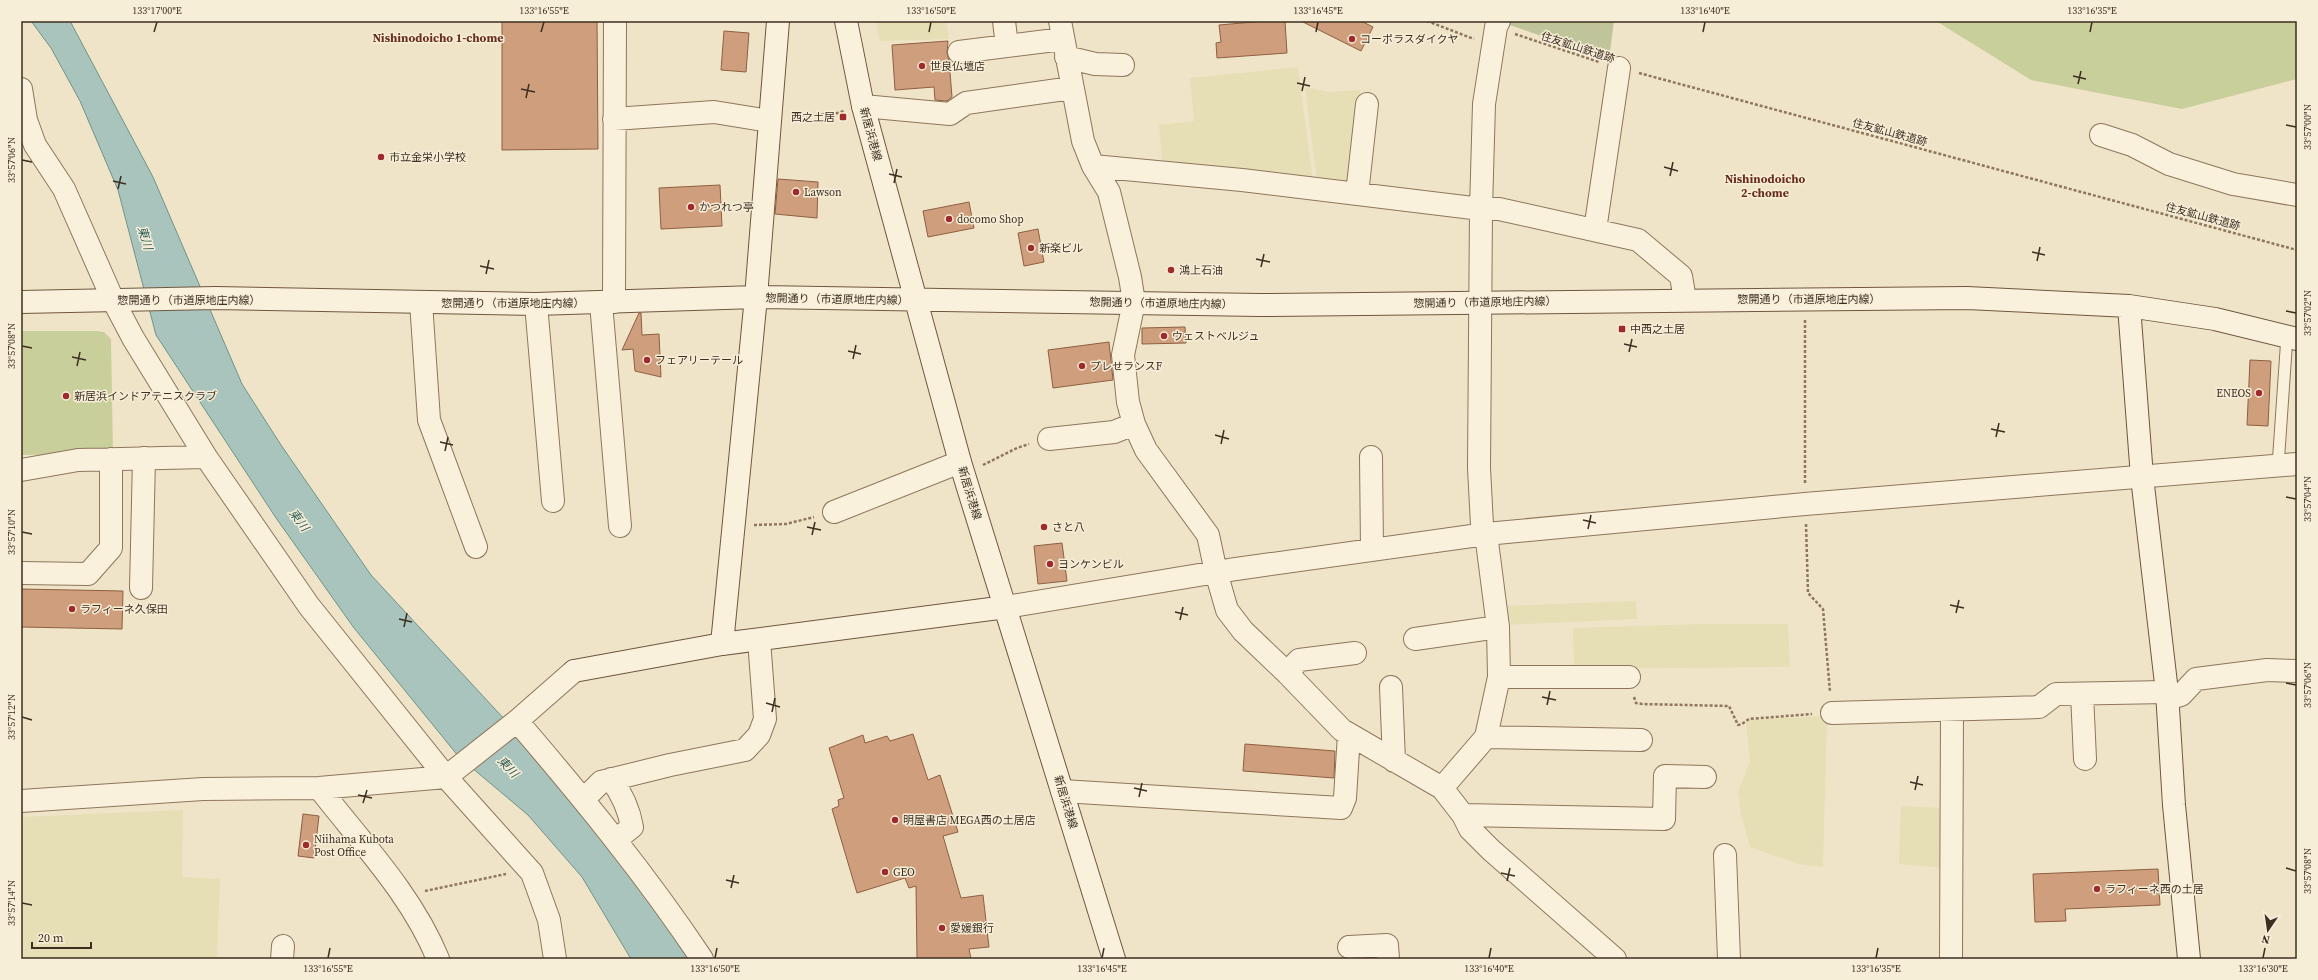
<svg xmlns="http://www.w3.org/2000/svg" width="2318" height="980" font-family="'Source Serif 4','Noto Sans JP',serif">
  <rect width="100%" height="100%" fill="#f0e4c8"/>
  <path fill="#e6deb5" d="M 876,21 L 946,21 L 949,39 L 880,41 Z
    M 1298,67 L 1313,182 L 1163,167 L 1159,125 L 1194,121 L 1190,78 Z
    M 1305,87 L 1329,92 L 1360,90 L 1352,177 L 1339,185 L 1317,182 Z
    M 1636,601 L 1637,619 L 1504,625 L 1503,606 Z
    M 1704,624 L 1788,624 L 1790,667 L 1574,669 L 1573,628 Z
    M 1827,716 L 1823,867 L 1799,864 L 1750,847 L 1741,814 L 1738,792 L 1750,761 L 1746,723 L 1750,720 Z
    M 1901,806 L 1946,808 L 1945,868 L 1899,864 Z
    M 183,810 L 182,877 L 220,879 L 217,959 L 21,959 L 21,817 Z"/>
  <path fill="#c9cf9b" d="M 1936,21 L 2297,21 L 2297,79 L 2182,109 L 2031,80 Z
    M 21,331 L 96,331 L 104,332 L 111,339 L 113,454 L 21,455 Z"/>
  <path fill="#bfc49a" d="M 1498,21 L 1614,21 L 1609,59 Z"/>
  <path fill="#a9c4bc" stroke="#6f938a" d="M 31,21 L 70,21 L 153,177 L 242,384 L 281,445 L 371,575 L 507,722 L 697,959 L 631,959 L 582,877 L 528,815 L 459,757 L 354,628 L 276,518 L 156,335 L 118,190 L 80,101 L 51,48 Z"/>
  <path fill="#cf9f7d" stroke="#8d5f41" d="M 502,21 L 597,21 L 598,149 L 502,150 Z
    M 1265,21 L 1285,21 L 1287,53 L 1217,58 L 1216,43 L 1221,42 L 1219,25 Z
    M 1301,21 L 1361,21 L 1373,27 L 1361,51 Z
    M 724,31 L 749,33 L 746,72 L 721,70 Z
    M 948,41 L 947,53 L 949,60 L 952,97 L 947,101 L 935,100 L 934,87 L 895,90 L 892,45 Z
    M 778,179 L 818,182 L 817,218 L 775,214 Z
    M 720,185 L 722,226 L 661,229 L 659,188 Z
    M 969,202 L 974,228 L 928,237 L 923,211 Z
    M 1038,229 L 1044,262 L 1024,266 L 1018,233 Z
    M 639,313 L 641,313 L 642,335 L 659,334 L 661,377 L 635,371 L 633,349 L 622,350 Z
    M 1185,327 L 1186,343 L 1142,344 L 1142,328 Z
    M 1109,342 L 1113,380 L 1053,388 L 1048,350 Z
    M 2250,360 L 2271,361 L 2268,426 L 2247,425 Z
    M 1062,543 L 1067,581 L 1038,584 L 1034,546 Z
    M 21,589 L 123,591 L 122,629 L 21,627 Z
    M 913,734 L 928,780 L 940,775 L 958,832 L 943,836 L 961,898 L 983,895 L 989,947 L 969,949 L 971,959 L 917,959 L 916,886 L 909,888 L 905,878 L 857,893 L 832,809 L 839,806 L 838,800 L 844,798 L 829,748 L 863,735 L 865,743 L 887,736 L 890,741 Z
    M 1245,744 L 1335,751 L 1334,778 L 1243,771 Z
    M 303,814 L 319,816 L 314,858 L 298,856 Z
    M 2158,869 L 2160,905 L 2065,909 L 2066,921 L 2035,922 L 2033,874 Z"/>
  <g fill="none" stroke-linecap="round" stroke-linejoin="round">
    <g stroke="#8d765c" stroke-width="13">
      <path id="lane" d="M 2278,466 L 2287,336"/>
    </g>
    <g stroke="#8d765c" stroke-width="24">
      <path id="street" d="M 1004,21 L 1007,46
        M 1060,21 L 1083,141 L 1093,166 L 1109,192 L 1130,277 L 1134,302 L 1123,355 L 1128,402 L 1134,424 L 1146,450 L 1208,535 L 1216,572 L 1227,610 L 1243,631 L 1287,673 L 1342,730 L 1442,788 L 1463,815 L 1470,829 L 1491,850 L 1615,959
        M 959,52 L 1063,39
        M 1066,57 L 1095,64 L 1123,65
        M 21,89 L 26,120 L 35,145 L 64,189 L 113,300 L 133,338 L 206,457 L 309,606 L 446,777 L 532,873 L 549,920 L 555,959
        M 863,106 L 950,114 L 966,103 L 1072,88
        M 614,119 L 714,112 L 769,121
        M 2101,135 L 2132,145 L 2169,164 L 2233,184 L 2297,195
        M 1093,166 L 1242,180 L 1481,209 L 1499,209 L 1638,240 L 1681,276 L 1685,300
        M 1357,194 L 1367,104
        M 1595,230 L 1619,68
        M 421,302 L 429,420 L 476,547
        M 614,302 L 615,21
        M 601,303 L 620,526
        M 536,304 L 553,501
        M 1049,439 L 1114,432 L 1134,424
        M 1371,457 L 1372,550
        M 21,470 L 78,460 L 206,457
        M 834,512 L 960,462
        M 21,573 L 88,574 L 111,548 L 111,459
        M 141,588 L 144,458
        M 1006,607 L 1229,570 L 1486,534 L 1805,504 L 2297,464
        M 1415,639 L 1498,627
        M 1287,673 L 1299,660 L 1355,653
        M 1499,677 L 1629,677
        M 1391,687 L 1394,761
        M 2082,694 L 2085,759
        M 2167,699 L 2181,695 L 2196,679 L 2267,670 L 2297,671
        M 1832,713 L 2039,707 L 2056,694 L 2167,692
        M 517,721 C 583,798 646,875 702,959
        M 1486,737 L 1641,740
        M 611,779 C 622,794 629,809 632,827 L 617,839
        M 319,788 C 361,842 412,895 438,959
        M 1442,788 L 1486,737 L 1499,677 L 1498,627 L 1486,534 L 1482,525 L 1479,468 L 1481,209 L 1484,104 L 1496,27 L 1499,21
        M 1062,791 L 1341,808 L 1345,798 L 1349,734
        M 584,799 L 601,782 L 670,765 L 745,750 L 759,735 L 765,719 L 759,640
        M 21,801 L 203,789 L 319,788 L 446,777 L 517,721 L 574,671
        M 1463,815 L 1664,819 L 1665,776 L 1705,777
        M 1725,855 L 1729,959
        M 1349,947 L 1387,945 L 1388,959
        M 282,959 L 283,946
        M 1951,959 L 1952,710"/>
    </g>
    <g stroke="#6f573f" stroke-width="24">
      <path id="secondary" d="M 846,21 L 863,106 L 960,462 L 1114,959
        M 21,302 L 215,298 L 536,304 L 756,297 L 1260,305 L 1967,298 L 2129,306 L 2215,319 L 2297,339
        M 2129,306 L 2142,477 L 2167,692 L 2174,805 L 2189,959
        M 722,644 L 756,297 L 778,21
        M 574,671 L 722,644 L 1006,607"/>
    </g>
    <path stroke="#8d765c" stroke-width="2.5" stroke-dasharray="3 2" stroke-linecap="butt" d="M 1427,21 L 1474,39
      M 1515,34 L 1599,62
      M 1639,73 L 2297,250
      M 791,116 L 834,114 L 844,111
      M 983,465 L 1017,448 L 1029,444
      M 1805,483 L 1805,320
      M 1806,524 L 1808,593 L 1823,609 L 1830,692
      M 754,525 L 786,524 L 814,517
      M 1634,697 L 1636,703 L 1642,704 L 1729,706 L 1738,725 L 1742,724 L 1749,719 L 1812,714
      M 425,891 L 506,874"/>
    <use href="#lane" stroke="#faf1dc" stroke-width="11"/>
    <use href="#street" stroke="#faf1dc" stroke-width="22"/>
    <use href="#secondary" stroke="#faf1dc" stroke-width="22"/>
  </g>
  <path fill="none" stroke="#3d2e20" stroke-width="1.5" d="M 154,32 L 157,22M 541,32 L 544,22M 929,32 L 931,22M 1316,32 L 1318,22M 1703,32 L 1705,22M 2090,32 L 2092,22M 2073,76 L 2086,79M 1297,83 L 1310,86M 2078,84 L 2081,71M 521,89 L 535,92M 1302,91 L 1305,77M 526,98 L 529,84M 2286,125 L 2296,127M 22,160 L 32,162M 1664,167 L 1678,171M 889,174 L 902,177M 1670,176 L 1673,162M 113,181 L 126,184M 894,183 L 897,169M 118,189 L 121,176M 2032,252 L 2045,255M 1256,259 L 1270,262M 2037,261 L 2040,247M 480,266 L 494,269M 1261,267 L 1264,254M 486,274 L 489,260M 2286,311 L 2296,313M 1624,344 L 1637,347M 22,346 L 32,348M 848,351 L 861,354M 1629,352 L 1632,339M 72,357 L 86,360M 853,359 L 856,345M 77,366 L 80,352M 1991,429 L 2005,432M 1215,435 L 1229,439M 1996,437 L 1999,423M 440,442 L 453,445M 1221,444 L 1224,430M 445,451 L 448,437M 2286,497 L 2296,499M 1583,520 L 1596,523M 807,527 L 821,530M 1588,529 L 1591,515M 22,532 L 32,534M 812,535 L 815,522M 1950,605 L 1964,608M 1175,612 L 1188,615M 1956,613 L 1959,600M 399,619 L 412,622M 1180,620 L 1183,607M 404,627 L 407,613M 2286,683 L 2296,685M 1542,697 L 1556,700M 766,703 L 780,707M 1547,705 L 1550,691M 772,712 L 775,698M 22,717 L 32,720M 1910,782 L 1923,785M 1134,788 L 1147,791M 1915,790 L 1918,776M 358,795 L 372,798M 1139,797 L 1142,783M 363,803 L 367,790M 2286,868 L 2296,871M 1501,873 L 1515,876M 726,880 L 739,883M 1507,881 L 1510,868M 731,888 L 734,875M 22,903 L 32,905M 328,958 L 330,948M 715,958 L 717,948M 1102,958 L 1104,948M 1489,958 L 1491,948M 1876,958 L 1878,948M 2263,958 L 2265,948"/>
  <g fill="#9e2a2b" stroke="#f7eed8" stroke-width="1.5">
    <circle cx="1352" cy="39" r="4"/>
    <circle cx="922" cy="66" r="4"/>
    <rect x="839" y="113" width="8" height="8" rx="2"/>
    <circle cx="381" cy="157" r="4"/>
    <circle cx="796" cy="192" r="4"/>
    <circle cx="691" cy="207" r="4"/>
    <circle cx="949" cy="219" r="4"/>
    <circle cx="1031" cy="248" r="4"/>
    <circle cx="1171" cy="270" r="4"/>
    <rect x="1618" y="325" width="8" height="8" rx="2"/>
    <circle cx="1164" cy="336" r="4"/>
    <circle cx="647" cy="360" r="4"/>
    <circle cx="1082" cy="366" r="4"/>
    <circle cx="2259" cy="393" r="4"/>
    <circle cx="66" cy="396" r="4"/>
    <circle cx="1044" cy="527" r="4"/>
    <circle cx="1050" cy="564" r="4"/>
    <circle cx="72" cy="609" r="4"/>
    <circle cx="895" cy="820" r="4"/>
    <circle cx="306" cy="845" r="4"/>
    <circle cx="885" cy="872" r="4"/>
    <circle cx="2097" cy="889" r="4"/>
    <circle cx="942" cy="928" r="4"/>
  </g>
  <g text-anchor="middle" stroke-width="3" stroke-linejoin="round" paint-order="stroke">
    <g font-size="11" fill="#3d2e20" stroke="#f7eed8" text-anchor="start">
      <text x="1360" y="43">コーポラスダイクヤ</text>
      <text x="930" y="70">世良仏壇店</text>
      <text x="835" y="121" text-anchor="end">西之土居</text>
      <text x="389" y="161">市立金栄小学校</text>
      <text x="804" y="196">Lawson</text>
      <text x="699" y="211">かつれつ亭</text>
      <text x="957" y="223">docomo Shop</text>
      <text x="1039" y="252">新楽ビル</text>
      <text x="1179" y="274">鴻上石油</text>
      <text x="1630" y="333">中西之土居</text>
      <text x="1172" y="340">ウェストベルジュ</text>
      <text x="655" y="364">フェアリーテール</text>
      <text x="1090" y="370">プレせランスF</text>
      <text x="2251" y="397" text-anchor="end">ENEOS</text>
      <text x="74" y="400">新居浜インドアテニスクラブ</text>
      <text x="1052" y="531">さと八</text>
      <text x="1058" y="568">ヨンケンビル</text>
      <text x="80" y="613">ラフィーネ久保田</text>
      <text x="903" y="824">明屋書店 MEGA西の土居店</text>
      <text x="314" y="843">Niihama Kubota<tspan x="314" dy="13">Post Office</tspan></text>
      <text x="893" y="876">GEO</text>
      <text x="2105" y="893">ラフィーネ西の土居</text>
      <text x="950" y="932">愛媛銀行</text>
    </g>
    <g font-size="11" fill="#3d2e20" stroke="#f7eed8">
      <text transform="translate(1578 47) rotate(18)" y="4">住友鉱山鉄道跡</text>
      <text transform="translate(1890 132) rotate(15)" y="4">住友鉱山鉄道跡</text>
      <text transform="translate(871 134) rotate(75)" y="4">新居浜港線</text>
      <text transform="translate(2203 216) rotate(15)" y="4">住友鉱山鉄道跡</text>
      <text transform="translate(837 299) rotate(1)" y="4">惣開通り（市道原地庄内線）</text>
      <text x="1809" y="303">惣開通り（市道原地庄内線）</text>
      <text x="189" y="304">惣開通り（市道原地庄内線）</text>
      <text transform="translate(1485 302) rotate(-1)" y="4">惣開通り（市道原地庄内線）</text>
      <text x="513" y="307">惣開通り（市道原地庄内線）</text>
      <text transform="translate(1161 303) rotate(1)" y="4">惣開通り（市道原地庄内線）</text>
      <text transform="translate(970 493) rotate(73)" y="4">新居浜港線</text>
      <text transform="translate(1066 802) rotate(73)" y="4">新居浜港線</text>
    </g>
    <g font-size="12" font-weight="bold" fill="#6b2e1e" stroke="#f7eed8">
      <text x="438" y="42">Nishinodoicho 1-chome</text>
      <text x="1765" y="183">Nishinodoicho<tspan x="1765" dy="14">2-chome</tspan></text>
    </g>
    <g font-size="12" font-style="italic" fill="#2f5d5a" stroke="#f7eed8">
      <text transform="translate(145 238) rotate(74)" y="4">東川</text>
      <text transform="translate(299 520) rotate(53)" y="4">東川</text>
      <text transform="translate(508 767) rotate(46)" y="4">東川</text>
    </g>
  </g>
  <rect width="2318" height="980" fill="none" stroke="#f7eed8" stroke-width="44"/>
  <g transform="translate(2268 930) rotate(193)" stroke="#f7eed8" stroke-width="3" paint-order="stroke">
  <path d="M0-3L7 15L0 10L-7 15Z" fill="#3d2e20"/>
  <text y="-6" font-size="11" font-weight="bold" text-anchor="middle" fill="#3d2e20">N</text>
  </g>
  <path d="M32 942v6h59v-6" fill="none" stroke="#3d2e20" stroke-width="2"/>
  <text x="38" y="942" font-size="12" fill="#3d2e20" stroke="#f7eed8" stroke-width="3" paint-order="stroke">20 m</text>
  <rect x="22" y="22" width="2274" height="936" fill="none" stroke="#3d2e20" stroke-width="1.5"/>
  <g font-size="10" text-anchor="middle" fill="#3d2e20">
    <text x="157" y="14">133°17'00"E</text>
    <text x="544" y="14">133°16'55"E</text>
    <text x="931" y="14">133°16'50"E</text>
    <text x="1318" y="14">133°16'45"E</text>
    <text x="1705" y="14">133°16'40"E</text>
    <text x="2092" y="14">133°16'35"E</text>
    <text transform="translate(2307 127) rotate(-90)" y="4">33°57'00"N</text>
    <text transform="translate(11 160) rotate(-90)" y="4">33°57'06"N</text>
    <text transform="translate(2307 313) rotate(-90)" y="4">33°57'02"N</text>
    <text transform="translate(11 346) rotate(-90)" y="4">33°57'08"N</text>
    <text transform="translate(2307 499) rotate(-90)" y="4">33°57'04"N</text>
    <text transform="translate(11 532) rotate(-90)" y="4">33°57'10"N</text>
    <text transform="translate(2307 685) rotate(-90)" y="4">33°57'06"N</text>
    <text transform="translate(11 717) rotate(-90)" y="4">33°57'12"N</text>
    <text transform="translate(2307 871) rotate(-90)" y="4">33°57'08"N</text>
    <text transform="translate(11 903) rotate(-90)" y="4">33°57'14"N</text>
    <text x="328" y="972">133°16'55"E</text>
    <text x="715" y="972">133°16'50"E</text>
    <text x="1102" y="972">133°16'45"E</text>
    <text x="1489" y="972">133°16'40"E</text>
    <text x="1876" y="972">133°16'35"E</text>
    <text x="2263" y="972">133°16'30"E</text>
  </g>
</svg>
